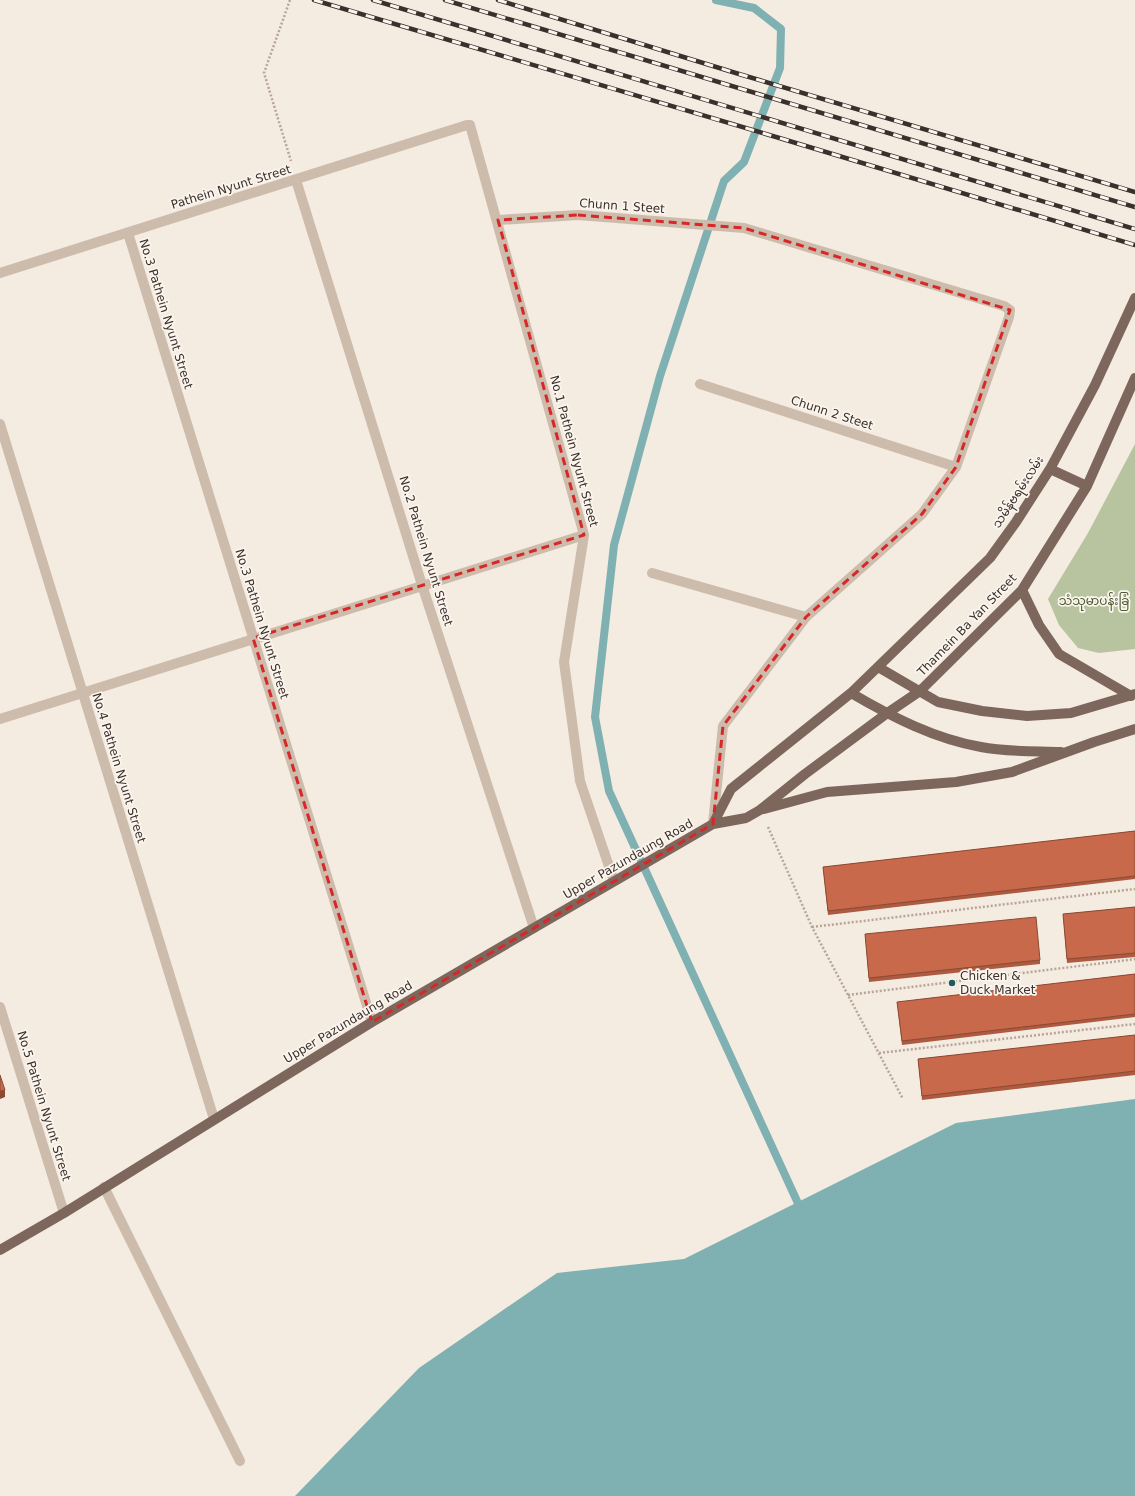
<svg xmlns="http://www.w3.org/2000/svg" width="1135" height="1496" font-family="'DejaVu Sans','Noto Sans Myanmar',sans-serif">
  <rect width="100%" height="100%" fill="#f4ebe1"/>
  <path fill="#b8c4a0" d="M 1135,444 L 1135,649 L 1099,653 L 1078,648 L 1059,625 L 1048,599 L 1088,533 Z"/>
  <path fill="#7fb0b2" d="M 1135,1099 L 1135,1496 L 295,1496 L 419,1368 L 557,1273 L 684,1259 L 956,1123 Z"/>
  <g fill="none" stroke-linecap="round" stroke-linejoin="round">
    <path stroke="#7fb0b2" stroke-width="8" d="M 716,0 L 754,8 L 781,29 L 780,68 L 744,162 L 724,181 L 660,376 L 614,545 L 595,717 L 609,791 L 802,1212"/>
    <path stroke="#b9a596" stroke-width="2.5" stroke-dasharray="2 2" stroke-linecap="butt" d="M 290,0 L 264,73 L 291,161
      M 768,827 L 812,927 L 903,1099
      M 812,927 L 1135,889
      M 848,995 L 1135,959
      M 879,1053 L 1135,1024"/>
    <path stroke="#cdbbac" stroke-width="10" d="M 104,1187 L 240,1461"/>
    <path stroke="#cdbbac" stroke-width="10" d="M 296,180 L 422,585 L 534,928
      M 498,220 L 578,215 L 744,228 L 1004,306 L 1010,310 L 1009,317 L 956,467 L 922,514 L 806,617 L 723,726 L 713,824
      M 128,233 L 372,1022
      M 0,273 L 467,125 L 470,125 L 584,535 L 564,662 L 580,781 L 614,881
      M 700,384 L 956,467
      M 0,424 L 214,1119
      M 652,573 L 806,617
      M 0,719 L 584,535
      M 0,1007 L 64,1213"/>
    <path stroke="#7d675c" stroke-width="10" d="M 1050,469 L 1087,486
      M 1022,590 L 1039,625 L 1059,654 L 1131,696
      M 878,667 L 938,702 L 982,711 L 1027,716 L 1071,713 L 1135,694
      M 851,693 C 892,717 935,739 981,747 C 1007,752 1035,751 1061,752
      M 764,809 L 827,792 L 956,782 L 1012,772 L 1094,742 L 1135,729
      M 713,824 L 731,789 L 851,693 L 990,558 L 1016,522 L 1050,469 L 1095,385 L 1135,298
      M 0,1250 L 64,1213 L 372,1022 L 713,824 L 746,818 L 760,810 L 805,774 L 886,714 L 920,691 L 1022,590 L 1087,486 L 1135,378"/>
    <g stroke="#3b302b" stroke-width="4.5">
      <path id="rail" d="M 314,0 L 776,137 L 1135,245
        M 373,0 L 1135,229
        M 445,0 L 1135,207
        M 498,0 L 739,74 L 1135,192"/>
    </g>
    <use href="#rail" stroke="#fbf5ee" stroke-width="3" stroke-dasharray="9" stroke-linecap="butt"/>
  </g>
  <path fill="#ac5a40" d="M 1135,831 L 1135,879 L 828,915 L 823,867 Z
    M 1135,907 L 1135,957 L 1067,963 L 1063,914 Z
    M 865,934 L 1040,960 L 1040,964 L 869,982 Z
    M 1135,974 L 1135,1017 L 902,1045 L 897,1002 Z
    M 1135,1035 L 1135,1075 L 922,1100 L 918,1059 Z"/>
  <path fill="#8c4a34" d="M 5,1090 L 5,1097 L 0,1099 L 0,1091 Z"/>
  <path fill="#c8694b" stroke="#8c4a34" d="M 1135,831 L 1135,876 L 828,911 L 823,867 Z
    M 1135,907 L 1135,953 L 1067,959 L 1063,914 Z
    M 1036,917 L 1040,960 L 869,978 L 865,934 Z
    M 1135,974 L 1135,1014 L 902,1041 L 897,1002 Z
    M 1135,1035 L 1135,1071 L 922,1096 L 918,1059 Z
    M 0,1075 L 5,1090 L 0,1091 Z"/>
  <path fill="none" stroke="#d62828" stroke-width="3" stroke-dasharray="8 5" stroke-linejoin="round" d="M 578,215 L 744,228 L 1010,310 L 956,467 L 922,514 L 806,617 L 723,726 L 713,824 L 372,1022 L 253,638 L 584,535 L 498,220 Z"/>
  <circle fill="#1f5a5e" stroke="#fbf5ee" stroke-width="1.5" cx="952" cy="983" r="4"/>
  <g text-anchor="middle" stroke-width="3.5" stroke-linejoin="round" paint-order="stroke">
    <g font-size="12" fill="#3b302b" stroke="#fbf5ee">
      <text transform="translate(231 187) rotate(-17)" y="4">Pathein Nyunt Street</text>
      <text transform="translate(622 206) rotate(4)" y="4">Chunn 1 Steet</text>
      <text transform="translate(166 314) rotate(73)" y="4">No.3 Pathein Nyunt Street</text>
      <text transform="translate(832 413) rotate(18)" y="4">Chunn 2 Steet</text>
      <text transform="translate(574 451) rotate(75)" y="4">No.1 Pathein Nyunt Street</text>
      <text transform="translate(1018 492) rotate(-57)" y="4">သမိန်ဗရမ်းလမ်း</text>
      <text transform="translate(426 551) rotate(73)" y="4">No.2 Pathein Nyunt Street</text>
      <text transform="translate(262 624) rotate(73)" y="4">No.3 Pathein Nyunt Street</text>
      <text transform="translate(967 625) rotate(-46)" y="4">Thamein Ba Yan Street</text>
      <text transform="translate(119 768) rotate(73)" y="4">No.4 Pathein Nyunt Street</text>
      <text transform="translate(628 859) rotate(-30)" y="4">Upper Pazundaung Road</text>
      <text transform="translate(348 1022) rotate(-31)" y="4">Upper Pazundaung Road</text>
      <text transform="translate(44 1106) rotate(73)" y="4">No.5 Pathein Nyunt Street</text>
    </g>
    <g font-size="12" fill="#4a5a2e" stroke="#fbf5ee">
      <text x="1094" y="605">သံသုမာပန်းခြံ</text>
    </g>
    <g font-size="12" fill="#3b302b" stroke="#fbf5ee" text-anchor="start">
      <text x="960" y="980">Chicken &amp;<tspan x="960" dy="14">Duck Market</tspan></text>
    </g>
  </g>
</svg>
